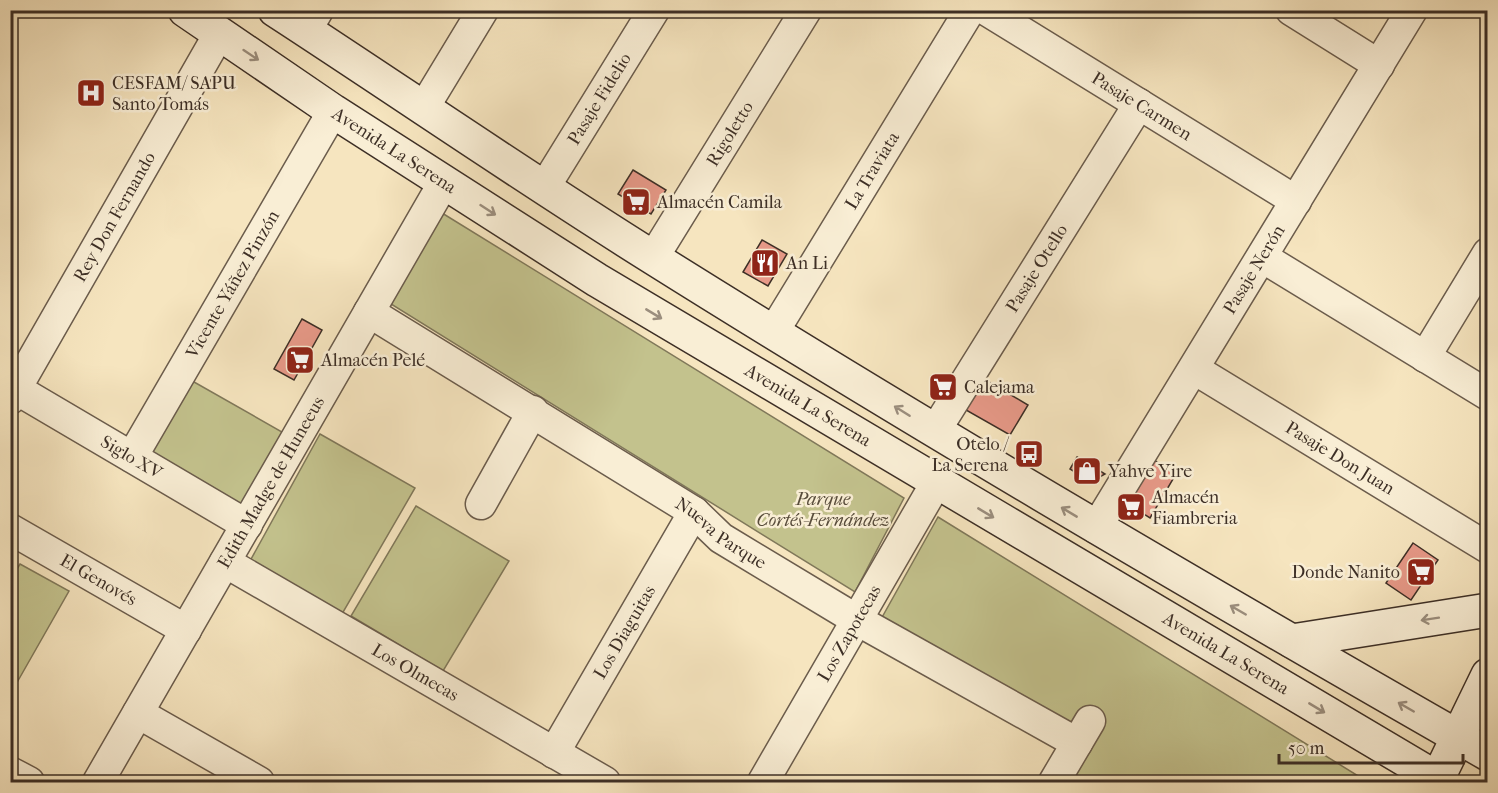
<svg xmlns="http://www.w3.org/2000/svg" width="1498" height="793" font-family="'IM FELL French Canon',serif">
  <rect width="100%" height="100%" fill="#f6e5bf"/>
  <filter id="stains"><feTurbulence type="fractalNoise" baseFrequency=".00333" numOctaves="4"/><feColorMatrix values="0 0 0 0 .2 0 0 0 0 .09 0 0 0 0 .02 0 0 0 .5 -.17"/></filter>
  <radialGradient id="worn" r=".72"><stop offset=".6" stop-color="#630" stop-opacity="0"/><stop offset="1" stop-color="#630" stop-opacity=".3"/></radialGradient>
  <path fill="#c3c28d" stroke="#80785a" stroke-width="1.5" d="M 442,213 L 904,498 L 855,592 L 391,304 Z
    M 187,378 L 289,436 L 248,508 L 146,450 Z
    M 320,434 L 415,488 L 342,614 L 250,561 Z
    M 416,506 L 509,561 L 443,671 L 351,616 Z
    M 938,517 L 1368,782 L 1085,782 L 1068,773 L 1084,742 L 880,621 Z
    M 20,564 L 69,591 L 11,693 L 11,579 Z"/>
  <path fill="#e79988" stroke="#3d2f26" stroke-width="1.5" d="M 633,170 L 666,190 L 651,214 L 618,194 Z
    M 762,240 L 787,254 L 768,286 L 743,272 Z
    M 302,319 L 322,330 L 294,380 L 274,369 Z
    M 984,379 L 1028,405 L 1010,435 L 966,410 Z
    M 1077,457 L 1105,474 L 1091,482 L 1070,469 Z
    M 1152,459 L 1176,474 L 1150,518 L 1125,502 Z
    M 1413,543 L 1438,560 L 1411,600 L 1386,583 Z"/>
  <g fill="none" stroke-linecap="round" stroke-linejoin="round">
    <g stroke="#6b5c4c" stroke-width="33">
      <g id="street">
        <path id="s1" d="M 986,10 L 1296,201"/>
        <path d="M 1291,10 L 1379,65"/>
        <path d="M 306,31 L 318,10"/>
        <path d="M 423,109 L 483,10"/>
        <path id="s2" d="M 544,188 L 654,10"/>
        <path d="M 1262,257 L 1488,395"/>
        <path id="s3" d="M 653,258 L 806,10"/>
        <path id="s4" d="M 369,312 L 694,512 L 721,538 L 857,620 L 1077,743"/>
        <path id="s5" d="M 774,331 L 970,10"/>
        <path d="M 1425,357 L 1488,253"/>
        <path id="s6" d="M 1194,369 L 1488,548"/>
        <path id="s7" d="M 16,389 L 247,525"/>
        <path id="s8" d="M 10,399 L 219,34"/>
        <path id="s9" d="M 935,431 L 1139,104"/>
        <path id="s10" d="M 132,457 L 333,111"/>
        <path d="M 481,504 L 533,411"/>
        <path id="s11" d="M 1096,528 L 1412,10"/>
        <path id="s12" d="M 10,529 L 186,630"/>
        <path id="s13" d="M 225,562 L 605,782"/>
        <path d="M 138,713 L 259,782"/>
        <path id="s14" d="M 554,753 L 694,512"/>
        <path d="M 10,772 L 29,782"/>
        <path id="s15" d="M 98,782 L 444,182"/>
        <path id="s16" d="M 763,782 L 936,483"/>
        <path d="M 1054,782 L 1090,721"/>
      </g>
    </g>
    <g stroke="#3d2f26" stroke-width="36">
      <g id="secondary">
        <path id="s17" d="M 185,10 L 333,111 L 597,280 L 1443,782"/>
        <path d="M 275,10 C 401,92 524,177 652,257 C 926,429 1206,593 1488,754"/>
        <path d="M 1292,641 L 1488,610"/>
        <path d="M 1436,782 L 1488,675"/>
      </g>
    </g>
    <use href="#street" stroke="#f9eed5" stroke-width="30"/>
    <use href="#secondary" stroke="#f9eed5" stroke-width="33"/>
  </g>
  <defs><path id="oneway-shaft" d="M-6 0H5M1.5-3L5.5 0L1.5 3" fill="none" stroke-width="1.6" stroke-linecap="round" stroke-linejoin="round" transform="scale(1.5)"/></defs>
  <g stroke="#9b8e7e">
    <use href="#oneway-shaft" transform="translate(251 55) rotate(34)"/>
    <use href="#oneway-shaft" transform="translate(488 210) rotate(33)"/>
    <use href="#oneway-shaft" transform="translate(654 314) rotate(31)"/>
    <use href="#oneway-shaft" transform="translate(902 411) rotate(-148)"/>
    <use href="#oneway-shaft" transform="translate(1069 512) rotate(-149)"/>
    <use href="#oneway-shaft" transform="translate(986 513) rotate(31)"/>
    <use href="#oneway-shaft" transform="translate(1238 610) rotate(-150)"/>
    <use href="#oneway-shaft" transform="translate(1430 619) rotate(171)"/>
    <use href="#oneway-shaft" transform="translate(1406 707) rotate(-150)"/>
    <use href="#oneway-shaft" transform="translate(1317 708) rotate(31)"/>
  </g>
  <defs>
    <g id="hospital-square" transform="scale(1.5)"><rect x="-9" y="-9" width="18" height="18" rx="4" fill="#8f2418" stroke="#f9eed5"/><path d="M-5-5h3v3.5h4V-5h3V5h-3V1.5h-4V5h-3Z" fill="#fff"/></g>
    <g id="supermarket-square" transform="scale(1.5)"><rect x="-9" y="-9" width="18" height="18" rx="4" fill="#8f2418" stroke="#f9eed5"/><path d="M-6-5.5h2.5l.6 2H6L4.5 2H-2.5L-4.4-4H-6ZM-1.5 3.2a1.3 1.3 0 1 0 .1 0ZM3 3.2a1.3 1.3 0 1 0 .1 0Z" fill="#fff"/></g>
    <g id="restaurant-square" transform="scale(1.5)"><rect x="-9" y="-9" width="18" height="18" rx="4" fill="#8f2418" stroke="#f9eed5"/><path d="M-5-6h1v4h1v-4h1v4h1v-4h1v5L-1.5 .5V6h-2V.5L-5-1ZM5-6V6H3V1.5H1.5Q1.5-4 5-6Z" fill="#fff"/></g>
    <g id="bus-square" transform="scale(1.5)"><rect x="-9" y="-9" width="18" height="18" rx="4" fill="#8f2418" stroke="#f9eed5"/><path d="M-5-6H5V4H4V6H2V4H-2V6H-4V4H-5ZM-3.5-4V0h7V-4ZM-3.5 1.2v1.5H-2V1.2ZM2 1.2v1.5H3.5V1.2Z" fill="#fff"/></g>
    <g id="shop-square" transform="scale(1.5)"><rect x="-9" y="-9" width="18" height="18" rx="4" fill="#8f2418" stroke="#f9eed5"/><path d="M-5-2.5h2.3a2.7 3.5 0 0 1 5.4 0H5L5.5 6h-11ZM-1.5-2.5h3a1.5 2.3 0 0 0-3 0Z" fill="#fff"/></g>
  </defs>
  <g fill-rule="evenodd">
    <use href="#hospital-square" x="91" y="93"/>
    <use href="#supermarket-square" x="636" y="202"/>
    <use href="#restaurant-square" x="765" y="263"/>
    <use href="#supermarket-square" x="300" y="360"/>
    <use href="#supermarket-square" x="943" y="387"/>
    <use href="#bus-square" x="1029" y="454"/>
    <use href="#shop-square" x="1087" y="471"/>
    <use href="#supermarket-square" x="1131" y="507"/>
    <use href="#supermarket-square" x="1421" y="572"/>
  </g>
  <g text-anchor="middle" stroke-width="5" stroke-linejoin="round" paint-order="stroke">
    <g font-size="18" fill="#3d2f26" stroke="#f9eed5" text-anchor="start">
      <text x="112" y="89">CESFAM/ SAPU<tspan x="112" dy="21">Santo Tomás</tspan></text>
      <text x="657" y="208">Almacén Camila</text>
      <text x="786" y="269">An Li</text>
      <text x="321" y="366">Almacén Pelé</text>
      <text x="964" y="393">Calejama</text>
      <text x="1008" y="450" text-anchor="end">Otelo /<tspan x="1008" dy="21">La Serena</tspan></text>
      <text x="1108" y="477">Yahve Yire</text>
      <text x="1152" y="503">Almacén<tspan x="1152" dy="21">Fiambreria</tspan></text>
      <text x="1400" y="578" text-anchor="end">Donde Nanito</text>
    </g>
    <g font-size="18" fill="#3d2f26" stroke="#f9eed5">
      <text dy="6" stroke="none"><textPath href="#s2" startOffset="105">Pasaje Fidelio</textPath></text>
      <text dy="6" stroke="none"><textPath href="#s1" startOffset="183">Pasaje Carmen</textPath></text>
      <text dy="6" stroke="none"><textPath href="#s3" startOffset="146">Rigoletto</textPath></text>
      <text dy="6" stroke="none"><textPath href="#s17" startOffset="252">Avenida La Serena</textPath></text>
      <text dy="6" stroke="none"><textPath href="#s5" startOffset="188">La Traviata</textPath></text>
      <text dy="6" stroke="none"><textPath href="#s8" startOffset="210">Rey Don Fernando</textPath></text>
      <text dy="6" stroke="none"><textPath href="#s9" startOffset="192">Pasaje Otello</textPath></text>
      <text dy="6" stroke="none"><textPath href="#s11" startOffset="303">Pasaje Nerón</textPath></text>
      <text dy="6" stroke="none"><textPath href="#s10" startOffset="200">Vicente Yáñez Pinzón</textPath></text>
      <text dy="6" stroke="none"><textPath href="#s17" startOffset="738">Avenida La Serena</textPath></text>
      <text dy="6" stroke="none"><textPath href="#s7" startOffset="134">Siglo XV</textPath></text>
      <text dy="6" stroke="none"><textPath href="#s6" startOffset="171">Pasaje Don Juan</textPath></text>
      <text dy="6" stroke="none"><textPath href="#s15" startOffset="346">Edith Madge de Huneeus</textPath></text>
      <text dy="6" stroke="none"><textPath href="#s4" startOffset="416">Nueva Parque</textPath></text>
      <text dy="6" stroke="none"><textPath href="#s12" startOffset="102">El Genovés</textPath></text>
      <text dy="6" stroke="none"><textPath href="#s14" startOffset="140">Los Diaguitas</textPath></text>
      <text dy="6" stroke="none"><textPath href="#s16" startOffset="172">Los Zapotecas</textPath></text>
      <text dy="6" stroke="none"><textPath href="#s17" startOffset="1224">Avenida La Serena</textPath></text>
      <text dy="6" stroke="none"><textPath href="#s13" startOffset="220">Los Olmecas</textPath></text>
    </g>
    <g font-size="18" font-style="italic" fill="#584c3b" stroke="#f9eed5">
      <text x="823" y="505">Parque<tspan x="823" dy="21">Cortés-Fernández</tspan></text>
    </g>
  </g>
  <rect width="1498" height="793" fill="none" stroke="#f6e5bf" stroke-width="36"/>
  <rect x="12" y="12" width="1474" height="769" fill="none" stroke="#3d2f26" stroke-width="3"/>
  <rect x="18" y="18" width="1462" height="757" fill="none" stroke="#3d2f26" stroke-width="1.5"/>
  <path d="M1279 754v9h184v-9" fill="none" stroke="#3d2f26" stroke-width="3"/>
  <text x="1288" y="754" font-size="18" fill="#3d2f26" stroke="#f9eed5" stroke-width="4.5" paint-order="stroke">50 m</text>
  <rect width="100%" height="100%" filter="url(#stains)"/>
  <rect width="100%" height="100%" fill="url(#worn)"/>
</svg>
